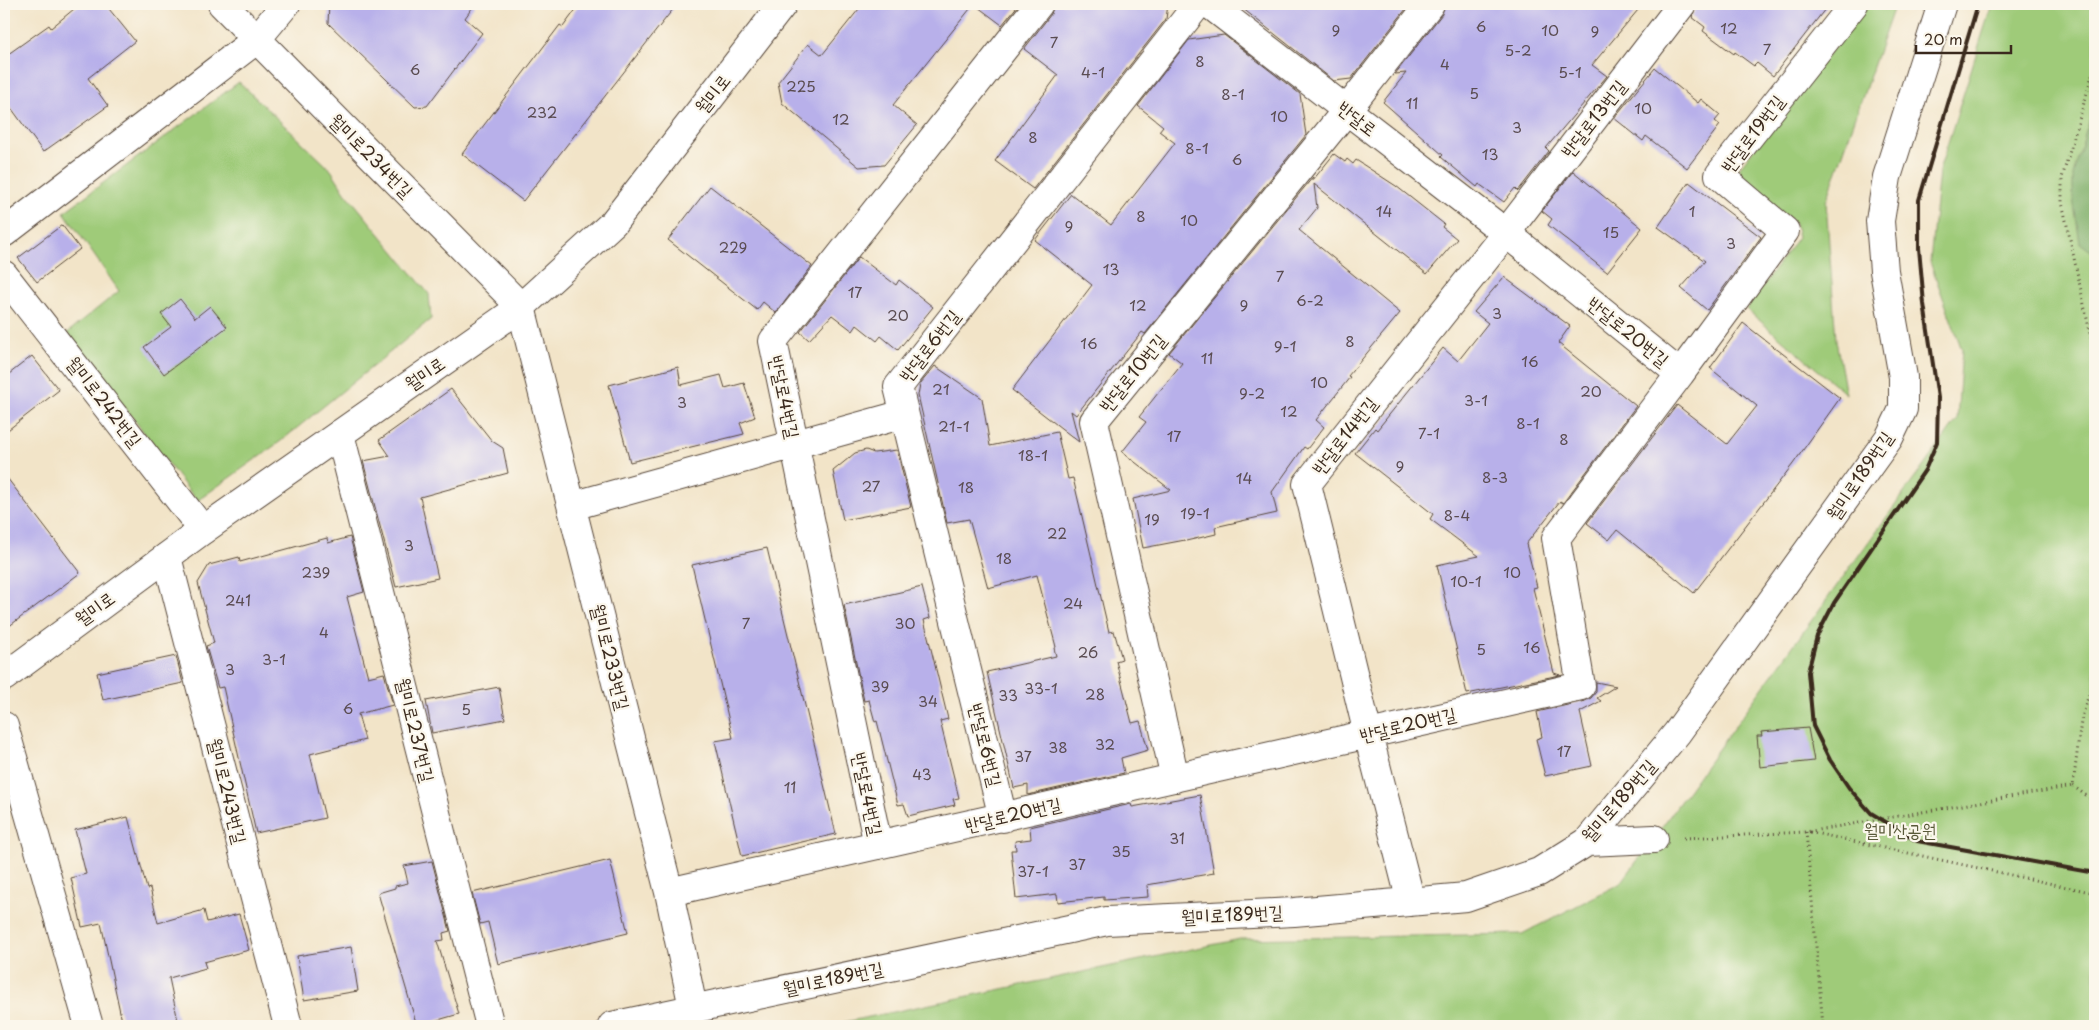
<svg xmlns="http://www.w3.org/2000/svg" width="2099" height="1030" font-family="'Playpen Sans','Poor Story',sans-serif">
  <rect width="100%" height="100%" fill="#fbf7ec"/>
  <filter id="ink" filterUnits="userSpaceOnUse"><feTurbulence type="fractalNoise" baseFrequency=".02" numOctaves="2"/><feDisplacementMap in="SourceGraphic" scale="10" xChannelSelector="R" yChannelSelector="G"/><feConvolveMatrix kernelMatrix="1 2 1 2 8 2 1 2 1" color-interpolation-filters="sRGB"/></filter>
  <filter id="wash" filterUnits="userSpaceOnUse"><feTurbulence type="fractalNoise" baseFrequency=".0096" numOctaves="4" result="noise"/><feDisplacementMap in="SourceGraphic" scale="20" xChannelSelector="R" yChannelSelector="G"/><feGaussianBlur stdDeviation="1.12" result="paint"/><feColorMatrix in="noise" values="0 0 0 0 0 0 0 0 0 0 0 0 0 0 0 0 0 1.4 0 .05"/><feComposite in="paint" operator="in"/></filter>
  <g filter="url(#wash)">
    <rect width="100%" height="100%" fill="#f2e4c8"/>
    <path fill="#9fcb79" stroke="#6d7a4c" d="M 1868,4 L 1895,4 L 1826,202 L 1836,340 L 1846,394 L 1746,309 L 1798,237 L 1795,223 L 1740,179 L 1740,167 Z
      M 1992,4 L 2095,4 L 2095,1026 L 826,1026 L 1240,939 L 1522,934 L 1621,883 L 1957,420 L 1962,350 L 1930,262 L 1939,171 Z
      M 239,82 L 331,170 L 345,192 L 429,294 L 431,319 L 281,441 L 197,501 L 67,333 L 119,291 L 64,212 Z"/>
    <path fill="#7faf69" stroke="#5d6c44" d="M 2095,101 L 2095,254 L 2080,243 L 2073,199 L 2073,175 Z"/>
    <g id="blocks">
      <path fill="#b8b0ea" d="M 80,4 L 105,4 L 135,41 L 88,78 L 108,106 L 43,152 L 4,98 L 4,57 L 49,25 L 51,28 Z
        M 329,4 L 475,4 L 465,18 L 482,33 L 427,106 L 415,107 L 328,23 Z
        M 580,4 L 677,4 L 523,201 L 462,154 L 560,25 L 563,27 Z
        M 863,4 L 1019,4 L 1002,25 L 974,4 L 893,105 L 917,125 L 884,165 L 859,167 L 782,103 L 778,82 L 808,44 L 822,55 Z
        M 1054,4 L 1168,4 L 1166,19 L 1033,189 L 995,161 L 1058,75 L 1024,49 L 1051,14 Z
        M 1237,4 L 1410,4 L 1351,79 L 1334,81 Z
        M 1445,4 L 1643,4 L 1592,65 L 1607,76 L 1546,148 L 1549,151 L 1518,191 L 1515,188 L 1504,202 L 1479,184 L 1477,187 L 1441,157 L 1443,155 L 1383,102 L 1406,73 L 1395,74 L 1442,14 Z
        M 1697,4 L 1829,4 L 1773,76 L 1757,63 L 1754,66 L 1735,52 L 1734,54 L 1703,31 L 1705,27 L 1692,17 Z
        M 1224,35 L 1300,94 L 1306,135 L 1145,334 L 1142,332 L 1076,415 L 1071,411 L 1079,442 L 1012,390 L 1092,285 L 1035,240 L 1071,194 L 1111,225 L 1175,143 L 1159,131 L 1163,126 L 1138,106 L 1189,40 Z
        M 1655,68 L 1698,103 L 1701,99 L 1720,115 L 1715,121 L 1720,125 L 1687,168 L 1646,136 L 1643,141 L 1614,118 Z
        M 1334,154 L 1345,162 L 1347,159 L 1353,164 L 1356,160 L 1396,186 L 1444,224 L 1442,227 L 1457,239 L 1427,274 L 1314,184 L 1317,208 L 1299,230 L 1400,313 L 1348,376 L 1350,377 L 1316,420 L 1324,427 L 1307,449 L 1304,447 L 1272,492 L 1277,513 L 1215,527 L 1216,534 L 1186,541 L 1185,540 L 1143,548 L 1133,499 L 1171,490 L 1122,452 L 1146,422 L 1139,417 L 1182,363 L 1169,353 L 1313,177 L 1313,180 Z
        M 1573,171 L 1642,228 L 1607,272 L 1548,225 L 1552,219 L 1542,211 Z
        M 1689,182 L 1761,237 L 1707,310 L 1681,288 L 1705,261 L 1658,227 Z
        M 710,186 L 812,266 L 776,313 L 763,302 L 757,310 L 668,240 Z
        M 62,225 L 80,249 L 37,282 L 18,258 Z
        M 859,257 L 896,285 L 899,280 L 933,307 L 898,350 L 881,336 L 877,341 L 857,325 L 853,331 L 832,315 L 809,340 L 800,332 Z
        M 1504,277 L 1570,326 L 1558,343 L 1636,406 L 1563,503 L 1560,501 L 1526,544 L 1537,587 L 1533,588 L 1554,673 L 1560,675 L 1467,694 L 1437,565 L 1479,556 L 1430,519 L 1433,514 L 1355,453 L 1375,428 L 1377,430 L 1443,348 L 1458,361 L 1488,323 L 1474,312 Z
        M 180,299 L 195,318 L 210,306 L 227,327 L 164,374 L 144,347 L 171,327 L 161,314 Z
        M 1743,323 L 1840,398 L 1793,464 L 1694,593 L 1617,530 L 1609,540 L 1587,523 L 1677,405 L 1727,444 L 1757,406 L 1710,368 Z
        M 32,356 L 59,390 L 4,433 L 4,378 Z
        M 935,366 L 982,398 L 990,446 L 1057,432 L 1068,479 L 1073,478 L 1109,632 L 1114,631 L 1122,659 L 1116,661 L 1132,723 L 1140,721 L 1148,750 L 1121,758 L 1124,773 L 1028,795 L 1028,785 L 1014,788 L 987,672 L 1056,656 L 1054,648 L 1056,647 L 1037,575 L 988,588 L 969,519 L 947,523 L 918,395 L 920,384 Z
        M 678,367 L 681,385 L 721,375 L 725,388 L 744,383 L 755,417 L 740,423 L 744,434 L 630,462 L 609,385 Z
        M 451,389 L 492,441 L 503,448 L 508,473 L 420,497 L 438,578 L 396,587 L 363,461 L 390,456 L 379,440 Z
        M 866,450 L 874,453 L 897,450 L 911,507 L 843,520 L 833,471 L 855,453 Z
        M 4,474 L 80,573 L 4,630 Z
        M 350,537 L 364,592 L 347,597 L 368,677 L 384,673 L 393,705 L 358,714 L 365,740 L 310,754 L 325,818 L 256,833 L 223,687 L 218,688 L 206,646 L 214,643 L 198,583 L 209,565 L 239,557 L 240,562 L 327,538 L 328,543 Z
        M 767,548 L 836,834 L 742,856 L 715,741 L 733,738 L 692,565 Z
        M 922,587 L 930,618 L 924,620 L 948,719 L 940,721 L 959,798 L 953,799 L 955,805 L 908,816 L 904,804 L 898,805 L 877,721 L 875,722 L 869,700 L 864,701 L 844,605 Z
        M 176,656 L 183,683 L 103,700 L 97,673 Z
        M 1596,682 L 1616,686 L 1597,698 L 1601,701 L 1580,712 L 1592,766 L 1545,776 L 1536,739 L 1542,737 L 1537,712 L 1585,701 L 1591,698 L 1596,692 Z
        M 499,687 L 505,719 L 432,733 L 426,701 Z
        M 1808,728 L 1814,761 L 1760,767 L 1757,736 L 1762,736 L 1761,732 Z
        M 1200,795 L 1214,873 L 1147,885 L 1148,897 L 1104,900 L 1104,897 L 1058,902 L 1057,894 L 1016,899 L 1011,850 L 1016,850 L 1015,841 L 1031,839 L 1030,827 L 1131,804 L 1132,807 Z
        M 128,817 L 147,889 L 150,888 L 158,923 L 204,910 L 207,922 L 239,914 L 249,950 L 204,962 L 206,968 L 169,978 L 178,1021 L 154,1026 L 123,1026 L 101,923 L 82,927 L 71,878 L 86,874 L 75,830 Z
        M 610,860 L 628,933 L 498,964 L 488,922 L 480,924 L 472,893 Z
        M 432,861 L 450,931 L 443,933 L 444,940 L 437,941 L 459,1014 L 417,1026 L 378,893 L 395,888 L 395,886 L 408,883 L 404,866 Z
        M 351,947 L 358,991 L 304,1000 L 297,956 Z"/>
    </g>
  </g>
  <g filter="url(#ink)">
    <use href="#blocks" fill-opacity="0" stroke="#564638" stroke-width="1"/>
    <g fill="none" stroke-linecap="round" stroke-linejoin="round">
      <g stroke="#564638" stroke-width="30">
        <path id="minor" d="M 222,4 L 521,307 L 669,892 L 693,1008
          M 4,233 L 256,40 L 286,4
          M 4,275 L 203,530
          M 1680,374 L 1785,231 L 1719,175 L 1854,4
          M 340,434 L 490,1026
          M 572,506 L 904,414
          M 167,557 L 288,1026
          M 4,726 L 89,1026
          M 1175,778 L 1094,421 L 1346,111 L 1430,4
          M 1003,818 L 898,387 L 1198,4
          M 1587,842 L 1654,839
          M 878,845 L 773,341 L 1039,4
          M 669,892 L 1581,686 L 1556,538 L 1680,374 L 1506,233 L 1209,4
          M 1411,902 L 1368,734 L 1307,484 L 1506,233 L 1682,4
          M 612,1026 L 1107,921 L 1294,912 L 1466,897 L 1539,872 L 1587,842 L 1677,733 L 1889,438 L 1903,409 L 1903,377 L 1884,271 L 1880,221 L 1887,177 L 1942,4"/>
      </g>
      <g stroke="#564638" stroke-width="30">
        <path id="major" d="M 4,677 L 203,530 L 521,307 L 613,223 L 783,4"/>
      </g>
      <path stroke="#564638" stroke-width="3" stroke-dasharray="1 4" stroke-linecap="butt" d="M 2095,65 L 2062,178 L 2062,202 L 2095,356
        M 2073,786 L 2095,802
        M 1806,832 L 1823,1026
        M 1810,832 L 2095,893
        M 1684,838 L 1806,832 L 2073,786 L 2081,721 L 2095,674"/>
      <use href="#minor" stroke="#fff" stroke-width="28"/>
      <use href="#major" stroke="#fff" stroke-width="28"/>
      <path stroke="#3b2a1e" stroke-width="4" d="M 1978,4 L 1919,200 L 1919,248 L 1924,304 L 1938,398 L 1937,442 L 1925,470 L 1834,603 L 1817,636 L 1808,672 L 1813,726 L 1830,760 L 1849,788 L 1871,813 L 1917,841 L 2095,873"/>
    </g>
  </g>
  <g text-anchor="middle" stroke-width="4.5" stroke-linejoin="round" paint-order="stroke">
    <g font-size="15" fill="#5a4c51">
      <text x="1481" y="32">6</text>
      <text x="1729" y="34">12</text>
      <text x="1336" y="36">9</text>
      <text x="1550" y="36">10</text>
      <text x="1595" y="37">9</text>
      <text x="1054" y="48">7</text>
      <text x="1767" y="55">7</text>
      <text x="1518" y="56">5-2</text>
      <text x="1200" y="67">8</text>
      <text x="1445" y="70">4</text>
      <text x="415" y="75">6</text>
      <text x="1093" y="78">4-1</text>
      <text x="1570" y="78">5-1</text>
      <text x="801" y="92">225</text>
      <text x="1474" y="99">5</text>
      <text x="1233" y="100">8-1</text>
      <text x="1412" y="109">11</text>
      <text x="1643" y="114">10</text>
      <text x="542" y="118">232</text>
      <text x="1279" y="122">10</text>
      <text x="841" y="125">12</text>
      <text x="1517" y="133">3</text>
      <text x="1033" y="143">8</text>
      <text x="1197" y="154">8-1</text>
      <text x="1490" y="160">13</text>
      <text x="1237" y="165">6</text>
      <text x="1384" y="217">14</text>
      <text x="1692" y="217">1</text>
      <text x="1141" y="222">8</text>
      <text x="1189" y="226">10</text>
      <text x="1069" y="232">9</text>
      <text x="1611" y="238">15</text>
      <text x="1731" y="249">3</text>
      <text x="733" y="253">229</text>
      <text x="1111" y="275">13</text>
      <text x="1280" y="282">7</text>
      <text x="855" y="298">17</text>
      <text x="1310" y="306">6-2</text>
      <text x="1138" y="311">12</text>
      <text x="1244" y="311">9</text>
      <text x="1497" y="319">3</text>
      <text x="898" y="321">20</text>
      <text x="1350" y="347">8</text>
      <text x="1089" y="349">16</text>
      <text x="1285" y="352">9-1</text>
      <text x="1207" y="364">11</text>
      <text x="1530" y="367">16</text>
      <text x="1319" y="388">10</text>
      <text x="941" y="395">21</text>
      <text x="1591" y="397">20</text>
      <text x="1252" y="399">9-2</text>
      <text x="1476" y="406">3-1</text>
      <text x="682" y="408">3</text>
      <text x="1289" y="417">12</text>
      <text x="1528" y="429">8-1</text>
      <text x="954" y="432">21-1</text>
      <text x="1429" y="439">7-1</text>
      <text x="1174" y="442">17</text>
      <text x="1564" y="445">8</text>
      <text x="1033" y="461">18-1</text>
      <text x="1400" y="472">9</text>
      <text x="1495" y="483">8-3</text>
      <text x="1244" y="484">14</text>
      <text x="871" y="492">27</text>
      <text x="966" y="493">18</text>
      <text x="1195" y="519">19-1</text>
      <text x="1457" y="521">8-4</text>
      <text x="1152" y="525">19</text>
      <text x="1057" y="539">22</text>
      <text x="409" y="551">3</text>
      <text x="1004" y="564">18</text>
      <text x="316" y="578">239</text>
      <text x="1512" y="578">10</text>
      <text x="1466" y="587">10-1</text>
      <text x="238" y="606">241</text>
      <text x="1073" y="609">24</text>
      <text x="746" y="629">7</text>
      <text x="905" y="629">30</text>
      <text x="324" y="638">4</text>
      <text x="1532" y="653">16</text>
      <text x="1481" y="655">5</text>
      <text x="1088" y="658">26</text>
      <text x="274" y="665">3-1</text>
      <text x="230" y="675">3</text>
      <text x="880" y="692">39</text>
      <text x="1041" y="694">33-1</text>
      <text x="1095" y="700">28</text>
      <text x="1008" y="701">33</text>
      <text x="928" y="707">34</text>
      <text x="348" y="714">6</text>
      <text x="466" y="715">5</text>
      <text x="1105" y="750">32</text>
      <text x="1058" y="753">38</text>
      <text x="1564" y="757">17</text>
      <text x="1023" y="762">37</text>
      <text x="922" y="780">43</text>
      <text x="790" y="793">11</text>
      <text x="1177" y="844">31</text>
      <text x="1121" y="857">35</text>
      <text x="1077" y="870">37</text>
      <text x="1033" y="877">37-1</text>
    </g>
    <g font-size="18" fill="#3b2a1e" stroke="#fbf7ec">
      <text transform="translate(713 94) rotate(-52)" y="6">월미로</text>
      <text transform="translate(1357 119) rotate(38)" y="6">반달로</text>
      <text transform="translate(1594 119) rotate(-52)" y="6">반달로13번길</text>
      <text transform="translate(1753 134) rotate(-53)" y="6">반달로19번길</text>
      <text transform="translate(371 156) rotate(45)" y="6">월미로234번길</text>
      <text transform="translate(1628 332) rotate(39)" y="6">반달로20번길</text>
      <text transform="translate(930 346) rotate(-52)" y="6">반달로6번길</text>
      <text transform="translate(1133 373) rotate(-51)" y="6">반달로10번길</text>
      <text transform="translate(425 374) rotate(-35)" y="6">월미로</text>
      <text transform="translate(784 397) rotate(78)" y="6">반달로4번길</text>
      <text transform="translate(104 402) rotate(52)" y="6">월미로242번길</text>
      <text transform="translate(1345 436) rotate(-52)" y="6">반달로14번길</text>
      <text transform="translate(1860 476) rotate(-56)" y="6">월미로189번길</text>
      <text transform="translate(95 609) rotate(-36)" y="6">월미로</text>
      <text transform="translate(610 657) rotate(76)" y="6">월미로233번길</text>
      <text transform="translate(1408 725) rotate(-13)" y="6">반달로20번길</text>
      <text transform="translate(415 730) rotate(76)" y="6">월미로237번길</text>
      <text transform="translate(985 745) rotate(76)" y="6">반달로6번길</text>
      <text transform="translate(227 791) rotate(76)" y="6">월미로243번길</text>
      <text transform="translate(867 794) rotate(78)" y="6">반달로4번길</text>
      <text transform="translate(1619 801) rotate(-49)" y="6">월미로189번길</text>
      <text transform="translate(1013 815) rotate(-13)" y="6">반달로20번길</text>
      <text transform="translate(1232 915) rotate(-3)" y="6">월미로189번길</text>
      <text transform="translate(833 979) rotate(-12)" y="6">월미로189번길</text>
    </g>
    <g font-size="18" fill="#595a39" stroke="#fbf7ec">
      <text x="1900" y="837">월미산공원</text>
    </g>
  </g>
  <rect width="2099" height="1030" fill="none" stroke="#fbf7ec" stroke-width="20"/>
  <path d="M1916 45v8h95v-8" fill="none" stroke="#3b2a1e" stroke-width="2.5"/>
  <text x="1924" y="45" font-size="15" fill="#3b2a1e" stroke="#fbf7ec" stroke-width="4" paint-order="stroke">20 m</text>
</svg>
